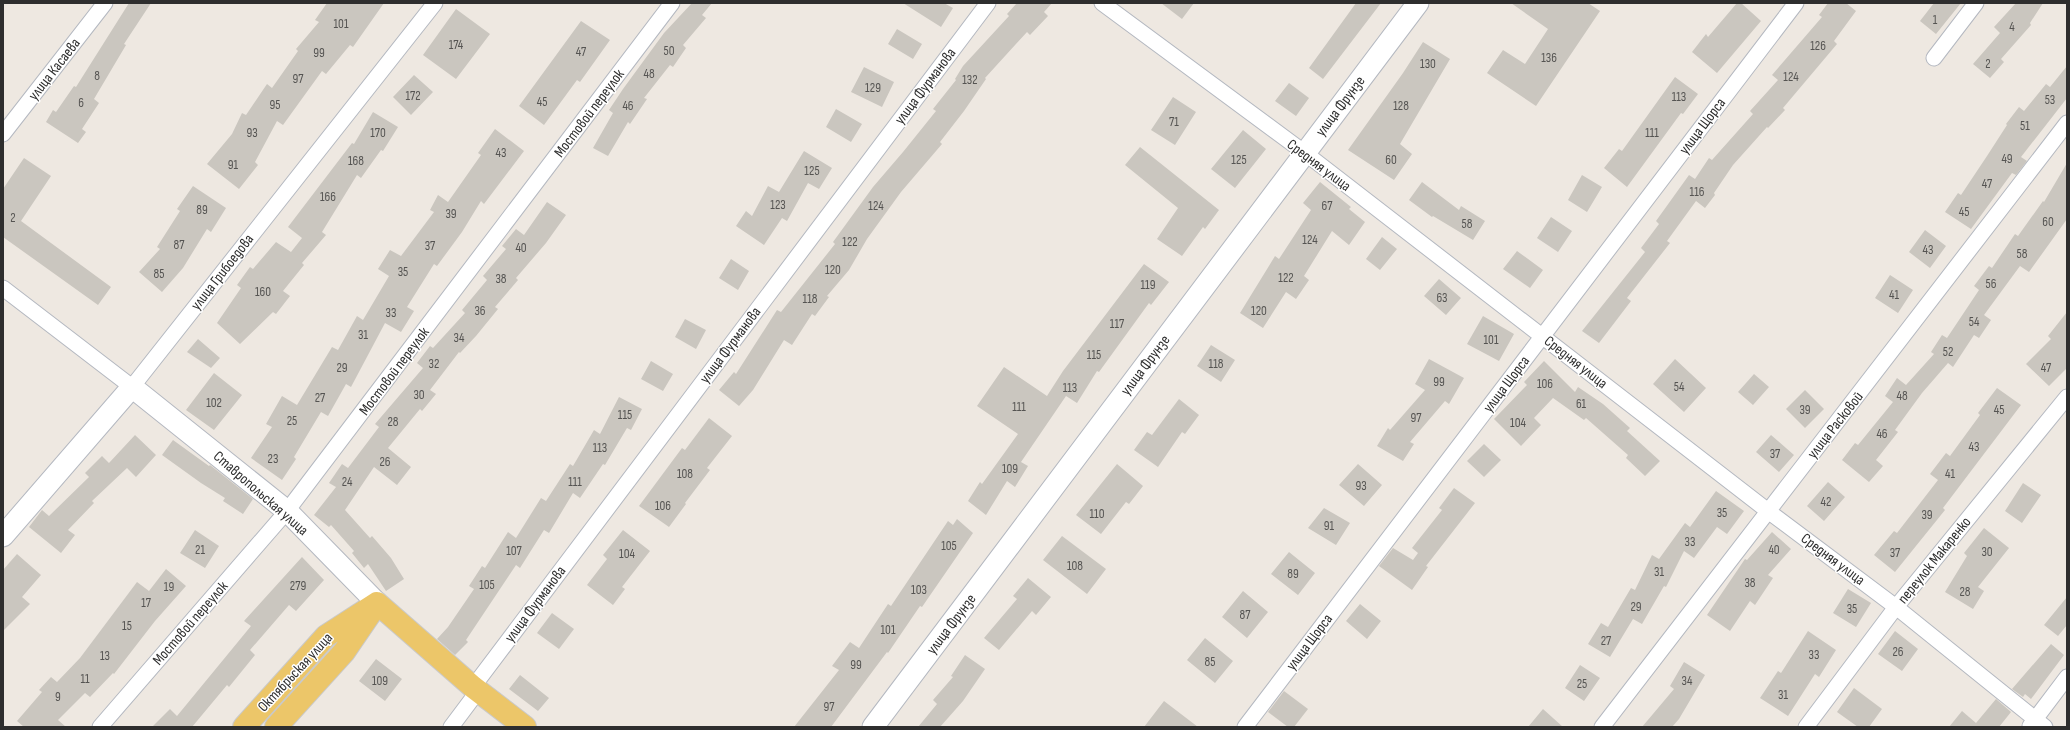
<svg xmlns="http://www.w3.org/2000/svg" width="2070" height="730" font-family="'Sofia Sans Condensed',sans-serif">
  <rect width="100%" height="100%" fill="#eee8e1"/>
  <path fill="#cac6bf" d="M 129,3 L 151,3 L 124,44 L 126,45 L 94,99 L 99,103 L 82,129 L 86,132 L 78,143 L 46,122 L 53,110 L 56,112 L 74,86 L 76,87 Z
    M 327,3 L 384,3 L 353,47 L 350,45 L 326,74 L 322,71 L 283,125 L 277,121 L 255,162 L 258,165 L 239,189 L 207,164 L 232,134 L 242,113 L 246,115 L 267,84 L 272,88 L 298,51 L 296,49 L 319,22 L 315,20 Z
    M 692,3 L 712,3 L 702,15 L 706,18 L 683,45 L 686,48 L 673,67 L 670,65 L 644,98 L 647,99 L 630,124 L 628,122 L 608,156 L 593,148 L 613,113 L 609,110 L 623,89 L 664,33 Z
    M 903,3 L 944,3 L 953,8 L 941,27 Z
    M 1017,3 L 1052,3 L 1044,12 L 1048,16 L 1030,35 L 1027,32 L 985,78 L 986,79 L 964,111 L 940,142 L 942,144 L 901,192 L 867,239 L 849,270 L 827,296 L 829,297 L 815,316 L 812,314 L 792,345 L 784,340 L 753,390 L 739,406 L 719,390 L 734,372 L 736,374 L 777,310 L 781,312 L 835,244 L 833,242 L 873,187 L 903,152 L 936,111 L 933,109 L 956,80 L 955,79 L 963,66 L 1009,16 L 1007,14 Z
    M 1161,3 L 1194,3 L 1182,19 Z
    M 1356,3 L 1381,3 L 1323,79 L 1309,68 Z
    M 1511,3 L 1588,3 L 1600,11 L 1536,106 L 1487,73 L 1503,50 L 1525,64 L 1548,29 Z
    M 1737,3 L 1741,3 L 1761,21 L 1717,73 L 1692,52 L 1706,34 L 1708,37 Z
    M 1828,3 L 1846,3 L 1856,11 L 1834,41 L 1837,44 L 1783,108 L 1785,110 L 1768,128 L 1767,127 L 1733,165 L 1714,193 L 1715,195 L 1705,208 L 1696,201 L 1667,241 L 1670,243 L 1627,298 L 1631,301 L 1599,343 L 1582,331 L 1645,252 L 1641,248 L 1659,224 L 1656,221 L 1689,175 L 1695,179 L 1709,158 L 1712,160 L 1753,114 L 1750,111 L 1778,80 L 1772,75 L 1822,17 L 1819,15 Z
    M 1934,3 L 1961,3 L 1936,34 L 1920,21 Z
    M 2016,3 L 2043,3 L 2030,23 L 2031,25 L 2001,59 L 2004,62 L 1990,78 L 1973,64 L 2000,33 L 1994,27 Z
    M 456,9 L 490,34 L 456,79 L 423,55 Z
    M 581,21 L 610,40 L 580,82 L 577,80 L 544,125 L 519,106 Z
    M 897,29 L 922,44 L 913,59 L 888,44 Z
    M 1423,42 L 1450,59 L 1400,144 L 1412,154 L 1394,180 L 1348,150 L 1403,73 Z
    M 2067,66 L 2067,98 L 2021,157 L 2027,161 L 2016,175 L 2012,173 L 1971,229 L 1945,212 L 1958,193 L 1961,195 L 1987,156 L 2007,125 L 2006,124 L 2019,107 L 2024,111 L 2046,84 L 2050,87 Z
    M 864,67 L 894,82 L 882,107 L 851,92 Z
    M 414,75 L 433,92 L 411,115 L 393,97 Z
    M 1675,77 L 1698,94 L 1683,114 L 1681,113 L 1627,187 L 1604,168 L 1619,149 L 1622,151 Z
    M 1289,83 L 1309,98 L 1296,116 L 1275,101 Z
    M 1173,97 L 1196,112 L 1175,145 L 1151,130 Z
    M 836,109 L 862,124 L 851,142 L 826,127 Z
    M 373,112 L 398,127 L 383,151 L 381,150 L 361,178 L 357,175 L 322,232 L 326,235 L 302,263 L 304,265 L 283,291 L 290,296 L 276,314 L 273,312 L 240,344 L 217,323 L 241,288 L 237,285 L 250,267 L 253,269 L 276,242 L 291,252 L 302,238 L 288,227 L 352,143 L 354,144 Z
    M 495,129 L 524,151 L 484,204 L 481,201 L 462,232 L 437,266 L 434,264 L 407,307 L 414,311 L 401,332 L 385,323 L 351,387 L 346,384 L 328,416 L 321,412 L 294,457 L 296,459 L 282,480 L 251,458 L 272,427 L 266,424 L 282,396 L 297,405 L 332,347 L 338,350 L 357,316 L 363,320 L 389,276 L 378,269 L 390,250 L 401,256 L 434,212 L 430,210 L 438,195 L 448,202 L 481,155 L 478,153 Z
    M 1243,130 L 1266,149 L 1235,188 L 1211,169 Z
    M 1140,147 L 1219,210 L 1205,229 L 1203,227 L 1182,256 L 1157,239 L 1178,208 L 1125,165 Z
    M 804,151 L 832,168 L 819,189 L 808,183 L 787,221 L 782,218 L 764,245 L 736,226 L 746,211 L 752,216 L 768,186 L 779,192 Z
    M 24,158 L 51,176 L 21,221 L 111,287 L 98,305 L 3,237 L 3,189 Z
    M 2067,163 L 2067,219 L 2029,272 L 2020,266 L 1984,315 L 1991,320 L 1979,338 L 1974,335 L 1953,367 L 1948,363 L 1922,393 L 1895,430 L 1898,432 L 1876,460 L 1883,466 L 1869,482 L 1842,460 L 1855,443 L 1858,445 L 1893,402 L 1885,396 L 1897,378 L 1906,385 L 1934,354 L 1931,352 L 1942,335 L 1947,338 L 1979,290 L 1974,286 L 1989,266 L 1992,268 L 2015,234 L 2018,236 L 2043,201 L 2044,202 Z
    M 1582,175 L 1602,187 L 1587,212 L 1568,200 Z
    M 1320,182 L 1351,207 L 1349,209 L 1365,222 L 1349,245 L 1332,231 L 1304,276 L 1309,280 L 1296,299 L 1286,292 L 1263,328 L 1240,313 L 1275,256 L 1279,259 L 1311,210 L 1303,203 Z
    M 1422,182 L 1459,210 L 1461,206 L 1485,221 L 1473,240 L 1433,216 L 1432,217 L 1409,200 Z
    M 193,186 L 226,208 L 211,232 L 207,229 L 183,268 L 162,292 L 139,272 L 160,249 L 157,247 L 180,211 L 177,209 Z
    M 547,202 L 566,215 L 546,243 L 516,278 L 518,280 L 495,307 L 498,309 L 476,336 L 460,353 L 459,352 L 430,390 L 436,394 L 422,411 L 420,409 L 388,448 L 411,467 L 397,485 L 374,467 L 345,510 L 370,538 L 372,536 L 391,558 L 404,579 L 386,591 L 368,564 L 364,568 L 352,553 L 354,551 L 331,525 L 329,527 L 314,515 L 336,487 L 329,483 L 342,464 L 348,468 L 379,427 L 375,424 L 423,368 L 417,363 L 430,346 L 433,348 L 465,313 L 462,310 L 487,280 L 483,276 L 506,249 L 502,246 L 516,229 L 524,235 Z
    M 1551,217 L 1572,231 L 1558,252 L 1537,238 Z
    M 1925,230 L 1946,246 L 1930,268 L 1909,252 Z
    M 1382,237 L 1397,249 L 1380,270 L 1366,259 Z
    M 1517,251 L 1543,270 L 1530,288 L 1503,269 Z
    M 731,259 L 749,271 L 738,290 L 719,278 Z
    M 1144,264 L 1169,282 L 1151,305 L 1149,303 L 1099,372 L 1097,371 L 1077,403 L 1066,396 L 1021,462 L 1028,466 L 1015,487 L 1007,481 L 986,515 L 968,501 L 980,482 L 982,484 L 1018,434 L 977,406 L 1004,367 L 1047,396 L 1063,371 Z
    M 1890,275 L 1913,290 L 1898,313 L 1875,298 Z
    M 1439,279 L 1461,298 L 1446,315 L 1424,296 Z
    M 2067,312 L 2067,368 L 2049,386 L 2026,364 L 2051,339 L 2048,336 Z
    M 1483,316 L 1514,334 L 1499,361 L 1467,344 Z
    M 685,319 L 706,330 L 696,349 L 675,337 Z
    M 198,339 L 220,358 L 211,368 L 187,352 Z
    M 1211,345 L 1235,360 L 1221,382 L 1197,366 Z
    M 1429,359 L 1464,378 L 1449,404 L 1445,401 L 1410,442 L 1414,444 L 1403,461 L 1377,446 L 1388,428 L 1390,430 L 1425,390 L 1415,384 Z
    M 1675,359 L 1706,388 L 1684,412 L 1653,384 Z
    M 651,361 L 673,374 L 663,391 L 641,379 Z
    M 1544,361 L 1575,392 L 1578,387 L 1603,404 L 1630,428 L 1627,431 L 1660,461 L 1645,476 L 1626,458 L 1628,455 L 1586,418 L 1584,420 L 1553,398 L 1534,418 L 1541,425 L 1521,446 L 1494,419 L 1527,385 L 1524,382 Z
    M 214,373 L 242,395 L 214,430 L 186,410 Z
    M 1754,374 L 1769,387 L 1753,405 L 1738,392 Z
    M 1997,388 L 2021,405 L 1943,508 L 1945,510 L 1895,572 L 1874,555 L 1894,531 L 1897,533 L 1938,480 L 1930,474 L 1946,453 L 1950,456 L 1980,415 L 1978,413 Z
    M 1805,390 L 1824,409 L 1805,428 L 1786,409 Z
    M 619,397 L 642,409 L 631,430 L 627,428 L 605,465 L 603,464 L 580,498 L 573,493 L 549,533 L 544,530 L 520,568 L 516,565 L 466,640 L 468,642 L 455,655 L 437,639 L 448,627 L 474,589 L 469,586 L 482,566 L 485,568 L 508,532 L 516,538 L 541,498 L 546,501 L 570,464 L 573,466 L 594,430 L 600,434 Z
    M 1179,399 L 1199,415 L 1185,434 L 1182,432 L 1158,467 L 1134,450 L 1147,432 L 1152,435 Z
    M 709,418 L 732,436 L 707,468 L 710,470 L 685,503 L 686,504 L 669,527 L 639,506 L 682,448 L 685,450 Z
    M 135,435 L 156,455 L 136,477 L 127,468 L 92,501 L 94,503 L 68,530 L 75,535 L 61,553 L 29,527 L 42,510 L 49,516 L 89,477 L 85,473 L 102,456 L 109,463 Z
    M 1771,435 L 1794,455 L 1779,472 L 1756,452 Z
    M 173,440 L 209,466 L 210,465 L 253,499 L 243,514 L 223,501 L 225,498 L 201,483 L 162,455 Z
    M 1484,444 L 1501,460 L 1484,477 L 1467,461 Z
    M 1117,464 L 1143,486 L 1129,504 L 1126,502 L 1101,534 L 1076,515 Z
    M 1358,464 L 1382,485 L 1364,506 L 1339,485 Z
    M 1828,482 L 1845,497 L 1824,521 L 1807,506 Z
    M 2023,483 L 2041,495 L 2022,523 L 2005,511 Z
    M 1454,488 L 1475,503 L 1426,566 L 1428,567 L 1412,590 L 1379,566 L 1393,548 L 1413,560 L 1418,553 L 1412,548 L 1442,510 L 1439,508 Z
    M 1716,491 L 1744,511 L 1727,534 L 1717,527 L 1694,558 L 1684,551 L 1666,587 L 1664,586 L 1642,624 L 1633,619 L 1610,657 L 1588,644 L 1601,623 L 1608,627 L 1631,588 L 1635,590 L 1652,555 L 1659,559 L 1685,523 L 1690,527 Z
    M 1324,508 L 1350,523 L 1336,545 L 1308,528 Z
    M 957,519 L 973,533 L 922,607 L 920,606 L 888,653 L 887,652 L 831,727 L 794,727 L 839,670 L 832,666 L 850,642 L 859,648 L 888,604 L 891,606 L 948,521 L 953,525 Z
    M 1984,528 L 2009,548 L 1978,587 L 1984,591 L 1973,609 L 1945,592 L 1967,556 L 1964,553 Z
    M 195,530 L 219,546 L 205,568 L 180,553 Z
    M 623,530 L 650,551 L 622,587 L 625,589 L 613,605 L 587,585 L 607,559 L 603,555 Z
    M 1772,532 L 1791,549 L 1768,575 L 1773,578 L 1755,605 L 1750,601 L 1730,631 L 1707,615 L 1745,559 L 1747,560 Z
    M 1062,536 L 1106,569 L 1087,594 L 1043,560 Z
    M 1289,552 L 1315,573 L 1298,595 L 1271,574 Z
    M 17,554 L 41,575 L 22,597 L 30,604 L 3,631 L 3,570 Z
    M 302,557 L 324,580 L 296,611 L 289,605 L 250,650 L 255,655 L 229,687 L 227,685 L 192,727 L 152,727 L 170,709 L 177,716 L 251,626 L 244,621 Z
    M 166,569 L 186,586 L 155,621 L 114,674 L 113,673 L 90,697 L 85,693 L 58,720 L 66,727 L 24,727 L 17,721 L 42,692 L 39,690 L 51,677 L 57,682 L 80,658 L 137,582 L 149,591 Z
    M 1028,578 L 1051,597 L 1036,615 L 1032,611 L 999,650 L 984,638 L 1017,599 L 1013,596 Z
    M 1848,589 L 1871,603 L 1856,627 L 1833,613 Z
    M 1243,591 L 1268,612 L 1247,638 L 1222,617 Z
    M 2067,597 L 2067,625 L 2058,636 L 2044,625 Z
    M 1360,604 L 1381,621 L 1367,639 L 1346,621 Z
    M 552,613 L 574,629 L 559,649 L 537,633 Z
    M 1808,631 L 1836,650 L 1819,677 L 1815,674 L 1788,716 L 1760,698 L 1778,671 L 1781,673 Z
    M 1895,631 L 1918,649 L 1902,671 L 1878,654 Z
    M 1205,638 L 1233,661 L 1215,683 L 1187,660 Z
    M 2051,644 L 2064,655 L 2031,699 L 2025,694 L 2023,697 L 2012,689 Z
    M 965,655 L 985,669 L 963,701 L 940,727 L 918,727 L 937,704 L 933,700 L 953,677 L 951,676 Z
    M 376,659 L 402,679 L 385,701 L 359,681 Z
    M 1684,662 L 1705,675 L 1679,719 L 1672,727 L 1642,727 L 1674,689 L 1670,686 Z
    M 1580,665 L 1600,678 L 1584,701 L 1565,688 Z
    M 520,675 L 549,698 L 538,711 L 509,689 Z
    M 1854,688 L 1882,709 L 1869,727 L 1858,727 L 1837,712 Z
    M 1284,691 L 1308,709 L 1294,727 L 1288,727 L 1268,712 Z
    M 1996,699 L 2011,712 L 1999,727 L 1949,727 L 1962,711 L 1976,723 Z
    M 1164,701 L 1198,727 L 1144,727 Z
    M 1543,709 L 1563,727 L 1528,727 Z"/>
  <g fill="none" stroke-linecap="round" stroke-linejoin="round">
    <g stroke="#b4b8c0" stroke-width="17">
      <path id="street" d="M 1102,3 L 1305,153 L 1768,511 L 1896,607 L 2045,727
        M 1934,58 L 1976,3
        M 3,134 L 105,3
        M 3,288 L 132,387 L 435,3
        M 473,687 L 988,3
        M 2030,726 L 2067,677
        M 100,727 L 287,511 L 672,3
        M 451,727 L 478,691
        M 1245,727 L 1796,3
        M 1602,727 L 2067,123
        M 1806,727 L 1896,607 L 2067,397"/>
    </g>
    <g stroke="#b4b8c0" stroke-width="23">
      <path id="secondary" d="M 3,536 L 132,387 L 287,511 L 377,603
        M 873,727 L 1418,3"/>
    </g>
    <g stroke="#c9c9c9" stroke-width="24">
      <path id="primary" d="M 377,603 L 473,687 L 525,727
        M 244,727 L 326,636 L 377,603
        M 276,727 L 344,652 L 372,611"/>
    </g>
    <use href="#street" stroke="#fff" stroke-width="15"/>
    <use href="#secondary" stroke="#fff" stroke-width="21"/>
    <use href="#primary" stroke="#ecc669" stroke-width="22"/>
  </g>
  <g text-anchor="middle" stroke-width="3" stroke-linejoin="round" paint-order="stroke">
    <g font-size="13" fill="#555452">
      <text x="1935" y="24">1</text>
      <text x="341" y="28">101</text>
      <text x="2012" y="31">4</text>
      <text x="456" y="49">174</text>
      <text x="1818" y="50">126</text>
      <text x="669" y="55">50</text>
      <text x="581" y="56">47</text>
      <text x="319" y="57">99</text>
      <text x="1549" y="62">136</text>
      <text x="1428" y="68">130</text>
      <text x="1988" y="68">2</text>
      <text x="649" y="78">48</text>
      <text x="97" y="80">8</text>
      <text x="1791" y="81">124</text>
      <text x="298" y="83">97</text>
      <text x="970" y="84">132</text>
      <text x="873" y="92">129</text>
      <text x="413" y="100">172</text>
      <text x="1679" y="101">113</text>
      <text x="2050" y="104">53</text>
      <text x="542" y="106">45</text>
      <text x="81" y="107">6</text>
      <text x="275" y="109">95</text>
      <text x="628" y="110">46</text>
      <text x="1401" y="110">128</text>
      <text x="1174" y="126">71</text>
      <text x="2025" y="130">51</text>
      <text x="252" y="137">93</text>
      <text x="378" y="137">170</text>
      <text x="1652" y="137">111</text>
      <text x="501" y="157">43</text>
      <text x="2007" y="163">49</text>
      <text x="1239" y="164">125</text>
      <text x="1391" y="164">60</text>
      <text x="356" y="165">168</text>
      <text x="233" y="169">91</text>
      <text x="812" y="175">125</text>
      <text x="1987" y="188">47</text>
      <text x="1697" y="196">116</text>
      <text x="328" y="201">166</text>
      <text x="778" y="209">123</text>
      <text x="876" y="210">124</text>
      <text x="1327" y="210">67</text>
      <text x="202" y="214">89</text>
      <text x="1964" y="216">45</text>
      <text x="451" y="218">39</text>
      <text x="13" y="222">2</text>
      <text x="2048" y="226">60</text>
      <text x="1467" y="228">58</text>
      <text x="1310" y="244">124</text>
      <text x="850" y="246">122</text>
      <text x="179" y="249">87</text>
      <text x="430" y="250">37</text>
      <text x="521" y="252">40</text>
      <text x="1928" y="254">43</text>
      <text x="2022" y="258">58</text>
      <text x="833" y="274">120</text>
      <text x="403" y="276">35</text>
      <text x="159" y="278">85</text>
      <text x="1286" y="282">122</text>
      <text x="501" y="283">38</text>
      <text x="1991" y="288">56</text>
      <text x="1148" y="289">119</text>
      <text x="263" y="296">160</text>
      <text x="1894" y="299">41</text>
      <text x="1442" y="302">63</text>
      <text x="810" y="303">118</text>
      <text x="480" y="315">36</text>
      <text x="1259" y="315">120</text>
      <text x="391" y="317">33</text>
      <text x="1974" y="326">54</text>
      <text x="1117" y="328">117</text>
      <text x="363" y="339">31</text>
      <text x="459" y="342">34</text>
      <text x="1491" y="344">101</text>
      <text x="1948" y="356">52</text>
      <text x="1094" y="359">115</text>
      <text x="434" y="368">32</text>
      <text x="1216" y="368">118</text>
      <text x="342" y="372">29</text>
      <text x="2046" y="372">47</text>
      <text x="1439" y="386">99</text>
      <text x="1545" y="388">106</text>
      <text x="1679" y="391">54</text>
      <text x="1070" y="392">113</text>
      <text x="419" y="399">30</text>
      <text x="1902" y="400">48</text>
      <text x="320" y="402">27</text>
      <text x="214" y="407">102</text>
      <text x="1581" y="408">61</text>
      <text x="1019" y="411">111</text>
      <text x="1805" y="414">39</text>
      <text x="1999" y="414">45</text>
      <text x="625" y="419">115</text>
      <text x="1416" y="422">97</text>
      <text x="292" y="425">25</text>
      <text x="393" y="426">28</text>
      <text x="1518" y="427">104</text>
      <text x="1882" y="438">46</text>
      <text x="1974" y="451">43</text>
      <text x="600" y="452">113</text>
      <text x="1775" y="458">37</text>
      <text x="273" y="463">23</text>
      <text x="385" y="466">26</text>
      <text x="1010" y="473">109</text>
      <text x="685" y="478">108</text>
      <text x="1950" y="478">41</text>
      <text x="347" y="486">24</text>
      <text x="575" y="486">111</text>
      <text x="1361" y="490">93</text>
      <text x="1826" y="506">42</text>
      <text x="663" y="510">106</text>
      <text x="1722" y="517">35</text>
      <text x="1097" y="518">110</text>
      <text x="1927" y="519">39</text>
      <text x="1329" y="530">91</text>
      <text x="1690" y="546">33</text>
      <text x="949" y="550">105</text>
      <text x="200" y="554">21</text>
      <text x="1774" y="554">40</text>
      <text x="514" y="555">107</text>
      <text x="1987" y="556">30</text>
      <text x="1895" y="557">37</text>
      <text x="627" y="558">104</text>
      <text x="1075" y="570">108</text>
      <text x="1659" y="576">31</text>
      <text x="1293" y="578">89</text>
      <text x="1750" y="587">38</text>
      <text x="487" y="589">105</text>
      <text x="298" y="590">279</text>
      <text x="169" y="591">19</text>
      <text x="919" y="594">103</text>
      <text x="1965" y="596">28</text>
      <text x="146" y="607">17</text>
      <text x="1636" y="611">29</text>
      <text x="1852" y="613">35</text>
      <text x="1245" y="619">87</text>
      <text x="127" y="630">15</text>
      <text x="888" y="634">101</text>
      <text x="1606" y="645">27</text>
      <text x="1898" y="656">26</text>
      <text x="1814" y="659">33</text>
      <text x="105" y="660">13</text>
      <text x="1210" y="666">85</text>
      <text x="856" y="669">99</text>
      <text x="85" y="683">11</text>
      <text x="380" y="685">109</text>
      <text x="1687" y="685">34</text>
      <text x="1582" y="688">25</text>
      <text x="1783" y="699">31</text>
      <text x="58" y="701">9</text>
      <text x="829" y="711">97</text>
    </g>
    <g font-size="15" fill="#2e2e2e" stroke="#fff">
      <text transform="translate(54 69) rotate(-52)" y="5">улица Касаева</text>
      <text transform="translate(925 86) rotate(-53)" y="5">улица Фурманова</text>
      <text transform="translate(1340 106) rotate(-53)" y="5">улица Фрунзе</text>
      <text transform="translate(589 113) rotate(-53)" y="5">Мостовой переулок</text>
      <text transform="translate(1702 126) rotate(-53)" y="5">улица Щорса</text>
      <text transform="translate(1319 165) rotate(37)" y="5">Средняя улица</text>
      <text transform="translate(222 272) rotate(-52)" y="5">улица Грибоедова</text>
      <text transform="translate(730 345) rotate(-53)" y="5">улица Фурманова</text>
      <text transform="translate(1576 362) rotate(38)" y="5">Средняя улица</text>
      <text transform="translate(1145 365) rotate(-53)" y="5">улица Фрунзе</text>
      <text transform="translate(394 371) rotate(-53)" y="5">Мостовой переулок</text>
      <text transform="translate(1506 384) rotate(-53)" y="5">улица Щорса</text>
      <text transform="translate(1835 425) rotate(-52)" y="5">улица Расковой</text>
      <text transform="translate(261 493) rotate(41)" y="5">Ставропольская улица</text>
      <text transform="translate(1833 559) rotate(37)" y="5">Средняя улица</text>
      <text transform="translate(1934 560) rotate(-51)" y="5">переулок Макаренко</text>
      <text transform="translate(535 604) rotate(-53)" y="5">улица Фурманова</text>
      <text transform="translate(190 623) rotate(-49)" y="5">Мостовой переулок</text>
      <text transform="translate(951 624) rotate(-53)" y="5">улица Фрунзе</text>
      <text transform="translate(1309 642) rotate(-53)" y="5">улица Щорса</text>
      <text transform="translate(295 672) rotate(-47)" y="5">Октябрьская улица</text>
    </g>
  </g>
  <rect width="2070" height="730" fill="none" stroke="#2e2e2e" stroke-width="8"/>
</svg>
